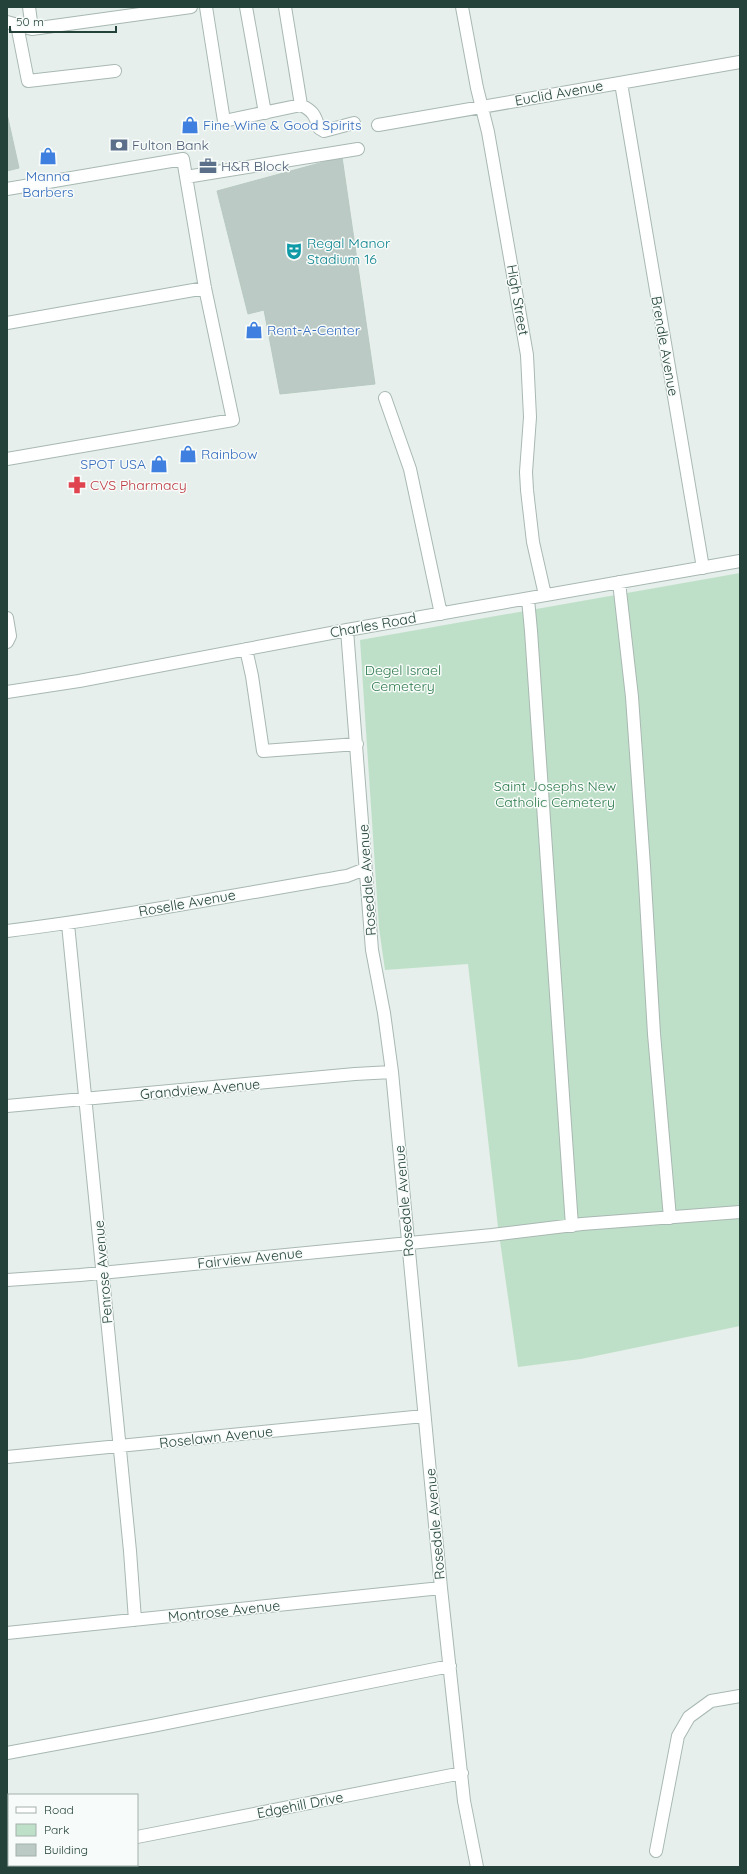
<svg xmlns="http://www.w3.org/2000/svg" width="747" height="1874" font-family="Quicksand,sans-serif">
  <rect width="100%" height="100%" fill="#e6efeb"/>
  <path fill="#bfe0c8" d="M 740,573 L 740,1326 L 581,1359 L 518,1367 L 498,1227 L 468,964 L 385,970 L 379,928 L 360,640 Z"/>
  <path fill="#bbcac4" stroke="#b8c9c2" d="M 7,114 L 19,168 L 7,171 Z
    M 342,157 L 375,384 L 280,394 L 264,310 L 248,314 L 217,191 Z"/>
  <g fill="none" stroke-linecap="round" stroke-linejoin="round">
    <g stroke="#a8b8b2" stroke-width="14">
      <path id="minor" d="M 29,7 L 32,29
        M 206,7 L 224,121 L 301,105 C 313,111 315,115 319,128 L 324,131 L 354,123
        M 246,7 L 265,113
        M 285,7 L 301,105
        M 462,7 L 477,88 L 488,132 L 527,355 L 530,417 L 526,472 L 527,490 L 533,542 L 545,595
        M 7,22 L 32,29 L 191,7
        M 17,25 L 28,81 L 115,71
        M 621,83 L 703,568
        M 378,125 L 740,62
        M 186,177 L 358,149
        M 7,189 L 183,159 L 205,288 L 233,420 L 7,459
        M 7,323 L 205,288
        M 385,398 L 410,469 L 441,614
        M 619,582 L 632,697 L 644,866 L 654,1034 L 670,1218
        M 528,599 L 531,631 L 572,1226
        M 7,618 L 10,636 L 7,642
        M 347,630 L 372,950 L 384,1013 L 392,1072 L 441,1588 L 464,1801 L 477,1867
        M 246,649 L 252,676 L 263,751 L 357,744
        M 7,692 L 79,681 L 347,630 L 740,561
        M 68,924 L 130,1551 L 135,1620
        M 7,931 C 121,917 234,895 347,876 L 365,869
        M 7,1106 L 355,1074 L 392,1072
        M 7,1280 L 80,1275 L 492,1235 L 582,1224 L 740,1212
        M 7,1457 L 424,1416
        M 7,1633 L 441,1588
        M 7,1753 L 152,1726 L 450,1666
        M 137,1837 L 462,1773
        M 656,1851 L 678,1736 L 689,1717 L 711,1701 L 740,1696
        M 7,1859 L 9,1858"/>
    </g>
    <use href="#minor" stroke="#fff" stroke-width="12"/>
  </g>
  <defs>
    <g id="shop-bare" transform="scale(1.38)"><path d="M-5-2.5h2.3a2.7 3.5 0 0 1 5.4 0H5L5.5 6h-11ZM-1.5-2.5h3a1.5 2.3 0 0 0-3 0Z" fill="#3f7fe0" stroke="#f7fbf9" stroke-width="2.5" paint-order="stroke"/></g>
    <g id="bank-bare" transform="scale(1.38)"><path d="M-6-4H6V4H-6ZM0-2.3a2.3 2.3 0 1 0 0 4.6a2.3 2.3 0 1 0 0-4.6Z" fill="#5c6f8a" stroke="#f7fbf9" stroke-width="2.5" paint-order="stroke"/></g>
    <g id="office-bare" transform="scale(1.38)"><path d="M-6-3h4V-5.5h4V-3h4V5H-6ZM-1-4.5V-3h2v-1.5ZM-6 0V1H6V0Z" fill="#5c6f8a" stroke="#f7fbf9" stroke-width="2.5" paint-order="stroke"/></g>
    <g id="theatre-bare" transform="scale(1.38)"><path d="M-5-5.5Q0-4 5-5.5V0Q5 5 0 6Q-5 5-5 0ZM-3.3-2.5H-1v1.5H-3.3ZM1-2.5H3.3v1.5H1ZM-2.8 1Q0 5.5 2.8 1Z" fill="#0f9aa8" stroke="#f7fbf9" stroke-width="2.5" paint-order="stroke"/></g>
    <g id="pharmacy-bare" transform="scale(1.38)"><path d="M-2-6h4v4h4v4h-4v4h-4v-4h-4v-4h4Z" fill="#e0444e" stroke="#f7fbf9" stroke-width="2.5" paint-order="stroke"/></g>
  </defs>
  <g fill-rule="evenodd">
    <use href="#shop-bare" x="190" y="125"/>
    <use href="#bank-bare" x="119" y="145"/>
    <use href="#shop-bare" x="48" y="156"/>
    <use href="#office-bare" x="208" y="166"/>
    <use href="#theatre-bare" x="294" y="251"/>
    <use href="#shop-bare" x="254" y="330"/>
    <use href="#shop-bare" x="188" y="454"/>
    <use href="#shop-bare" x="159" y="464"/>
    <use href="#pharmacy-bare" x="77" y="485"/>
  </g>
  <g text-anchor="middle" stroke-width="3" stroke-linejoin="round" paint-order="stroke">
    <g font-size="14" fill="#24423a" stroke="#f7fbf9">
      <text transform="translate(559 93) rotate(-10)" y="5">Euclid Avenue</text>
      <text transform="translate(518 300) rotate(80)" y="5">High Street</text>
      <text transform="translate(665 346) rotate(80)" y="5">Brendle Avenue</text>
      <text transform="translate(373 625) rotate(-10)" y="5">Charles Road</text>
      <text transform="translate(367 880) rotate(-94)" y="5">Rosedale Avenue</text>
      <text transform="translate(187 903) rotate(-10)" y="5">Roselle Avenue</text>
      <text transform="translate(200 1089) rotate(-5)" y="5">Grandview Avenue</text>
      <text transform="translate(404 1201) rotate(-95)" y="5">Rosedale Avenue</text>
      <text transform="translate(250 1258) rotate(-6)" y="5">Fairview Avenue</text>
      <text transform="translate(103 1272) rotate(-95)" y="5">Penrose Avenue</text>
      <text transform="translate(216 1437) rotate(-6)" y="5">Roselawn Avenue</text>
      <text transform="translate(435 1524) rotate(-95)" y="5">Rosedale Avenue</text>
      <text transform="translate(224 1611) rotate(-6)" y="5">Montrose Avenue</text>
      <text transform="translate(300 1805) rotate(-11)" y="5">Edgehill Drive</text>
    </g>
    <g font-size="14" fill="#366cbe" stroke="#f7fbf9" text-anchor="start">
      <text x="203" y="130">Fine Wine &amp; Good Spirits</text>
      <text x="48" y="181" text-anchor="middle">Manna<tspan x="48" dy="16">Barbers</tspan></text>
      <text x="267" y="335">Rent-A-Center</text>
      <text x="201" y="459">Rainbow</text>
      <text x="146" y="469" text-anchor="end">SPOT USA</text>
    </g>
    <g font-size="14" fill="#4e5e75" stroke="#f7fbf9" text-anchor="start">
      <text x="132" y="150">Fulton Bank</text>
      <text x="221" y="171">H&amp;R Block</text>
    </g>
    <g font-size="14" fill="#0d838f" stroke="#f7fbf9" text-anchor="start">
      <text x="307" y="248">Regal Manor<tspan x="307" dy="16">Stadium 16</tspan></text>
    </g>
    <g font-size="14" fill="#be3a42" stroke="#f7fbf9" text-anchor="start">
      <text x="90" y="490">CVS Pharmacy</text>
    </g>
    <g font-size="14" fill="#2d7a4b" stroke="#f7fbf9">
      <text x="403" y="675">Degel Israel<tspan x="403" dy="16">Cemetery</tspan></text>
      <text x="555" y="791">Saint Josephs New<tspan x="555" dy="16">Catholic Cemetery</tspan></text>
    </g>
  </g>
  <rect width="747" height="1874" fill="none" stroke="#24423a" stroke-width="16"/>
  <rect x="8" y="1794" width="130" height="72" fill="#f7fbf9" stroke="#a3b1ad"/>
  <rect x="16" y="1807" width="20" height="6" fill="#ffffff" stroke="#a3b1ad"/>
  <text x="44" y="1814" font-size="12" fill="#24423a">Road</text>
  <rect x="16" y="1824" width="20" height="12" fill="#bfe0c8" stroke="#a3b1ad"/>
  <text x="44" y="1834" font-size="12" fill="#24423a">Park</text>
  <rect x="16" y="1844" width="20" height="12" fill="#bbcac4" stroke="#a3b1ad"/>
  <text x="44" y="1854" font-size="12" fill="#24423a">Building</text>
  <path d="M10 26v6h106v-6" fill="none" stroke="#24423a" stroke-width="2"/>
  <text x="16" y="26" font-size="12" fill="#24423a" stroke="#f7fbf9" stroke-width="3" paint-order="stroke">50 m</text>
</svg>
